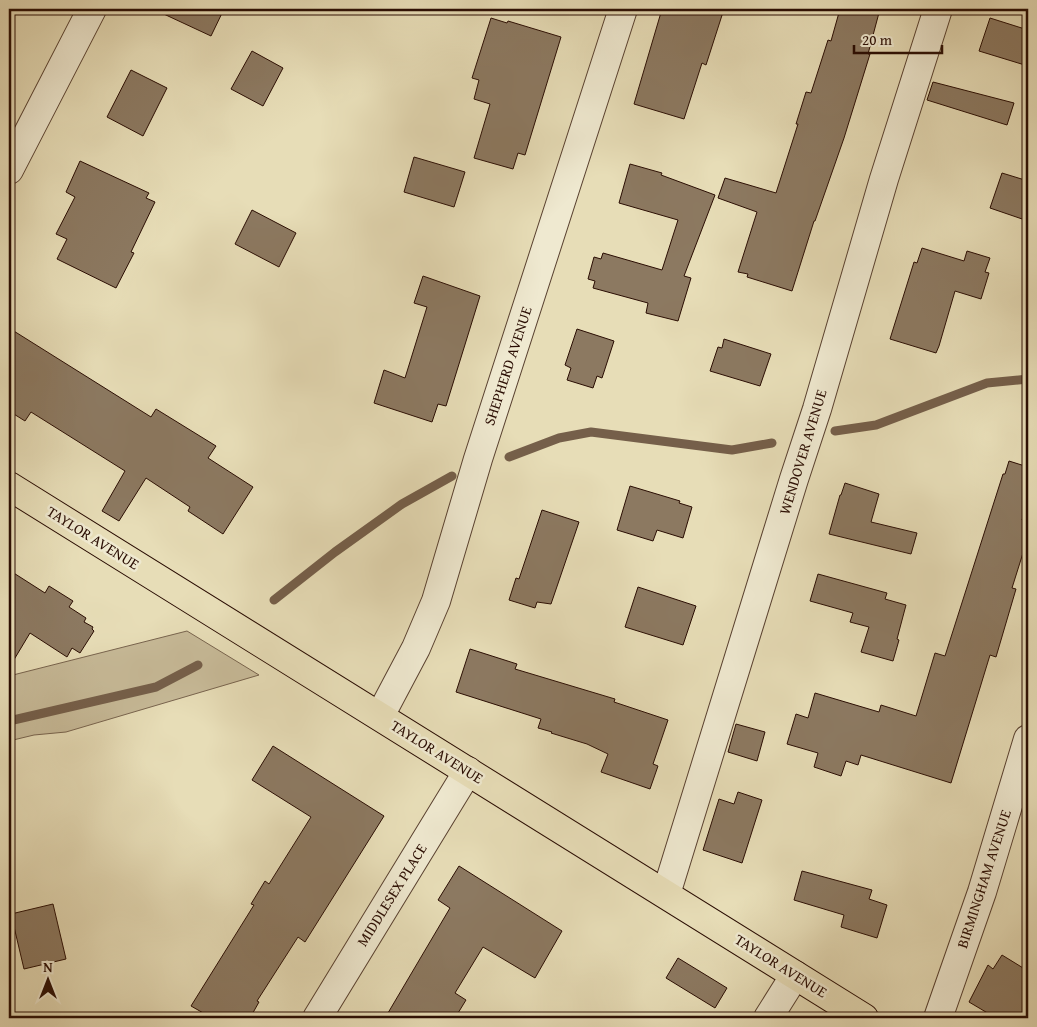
<svg xmlns="http://www.w3.org/2000/svg" width="1037" height="1027" font-family="'Gentium Book Plus',serif">
  <rect width="100%" height="100%" fill="#e7ddb7"/>
  <filter id="stains"><feTurbulence type="fractalNoise" baseFrequency=".004" numOctaves="4"/><feColorMatrix values="0 0 0 0 .2 0 0 0 0 .09 0 0 0 0 .02 0 0 0 .5 -.17"/></filter>
  <radialGradient id="worn" r=".72"><stop offset=".6" stop-color="#630" stop-opacity="0"/><stop offset="1" stop-color="#630" stop-opacity=".3"/></radialGradient>
  <path fill="#c7ba98" stroke="#78644e" d="M 187,631 L 259,675 L 66,732 L 34,735 L 9,741 L 9,676 Z"/>
  <g fill="none" stroke-linecap="round" stroke-linejoin="round">
    <path stroke="#755f4a" stroke-width="9" d="M 835,431 L 876,425 L 987,383 L 1028,379
      M 509,457 L 559,438 L 591,432 L 732,450 L 772,443
      M 274,600 L 335,552 L 402,504 L 452,476
      M 9,721 L 156,687 L 198,665"/>
  </g>
  <path fill="#8c7961" stroke="#2a0d03" d="M 153,9 L 224,9 L 211,36 Z
    M 662,9 L 724,9 L 706,65 L 702,63 L 684,119 L 634,104 Z
    M 840,9 L 880,9 L 868,54 L 870,54 L 844,138 L 815,221 L 814,221 L 792,291 L 747,277 L 748,274 L 738,272 L 757,212 L 718,198 L 725,178 L 776,193 L 798,124 L 796,124 L 806,92 L 811,93 L 828,40 L 831,41 Z
    M 491,18 L 507,23 L 508,21 L 561,37 L 525,155 L 518,153 L 513,169 L 474,158 L 490,104 L 474,99 L 479,80 L 472,78 Z
    M 990,18 L 1028,30 L 1028,66 L 979,51 Z
    M 252,51 L 283,68 L 263,106 L 231,89 Z
    M 131,70 L 167,88 L 143,136 L 107,117 Z
    M 933,82 L 1014,103 L 1007,125 L 927,100 Z
    M 414,157 L 465,172 L 454,207 L 404,192 Z
    M 80,161 L 149,193 L 146,198 L 155,202 L 131,252 L 134,253 L 116,288 L 57,259 L 67,239 L 56,234 L 75,197 L 66,192 Z
    M 630,164 L 662,173 L 661,175 L 715,195 L 684,276 L 691,278 L 678,321 L 646,313 L 648,303 L 593,288 L 595,281 L 588,279 L 594,257 L 601,259 L 603,253 L 662,270 L 678,220 L 619,203 Z
    M 1002,173 L 1028,181 L 1028,221 L 990,208 Z
    M 252,210 L 296,233 L 279,267 L 235,244 Z
    M 922,248 L 964,261 L 967,251 L 990,258 L 985,272 L 989,273 L 981,299 L 955,291 L 939,346 L 936,353 L 890,339 L 914,262 L 917,263 Z
    M 423,276 L 480,296 L 446,406 L 438,404 L 432,422 L 374,403 L 384,370 L 405,378 L 427,307 L 414,303 Z
    M 9,328 L 151,417 L 156,409 L 216,446 L 208,458 L 253,487 L 223,534 L 188,511 L 190,507 L 146,478 L 119,521 L 102,511 L 125,471 L 31,412 L 25,421 L 9,411 Z
    M 577,329 L 614,341 L 602,378 L 597,376 L 593,388 L 567,380 L 571,368 L 565,365 Z
    M 724,339 L 771,354 L 760,386 L 710,371 L 718,347 L 722,348 Z
    M 1009,461 L 1028,467 L 1028,500 L 1022,520 L 1028,522 L 1028,537 L 1012,588 L 1016,589 L 996,657 L 990,655 L 951,783 L 861,755 L 858,765 L 846,761 L 841,776 L 814,767 L 818,753 L 787,744 L 796,714 L 808,718 L 815,693 L 879,712 L 881,705 L 916,716 L 935,653 L 945,656 L 1003,474 L 1005,474 Z
    M 845,483 L 879,494 L 871,522 L 917,533 L 911,554 L 829,534 L 840,495 L 841,495 Z
    M 630,486 L 680,501 L 679,503 L 692,507 L 683,538 L 657,530 L 653,541 L 617,530 Z
    M 542,510 L 579,522 L 551,604 L 537,602 L 535,608 L 509,600 L 516,578 L 519,579 Z
    M 9,570 L 45,593 L 49,586 L 73,601 L 69,607 L 86,618 L 84,622 L 93,627 L 92,629 L 94,631 L 80,653 L 72,648 L 67,657 L 30,633 L 9,668 Z
    M 818,574 L 887,593 L 885,599 L 906,605 L 897,639 L 899,640 L 893,661 L 861,652 L 869,627 L 850,622 L 853,613 L 810,601 Z
    M 638,587 L 696,606 L 683,645 L 625,627 Z
    M 470,649 L 517,664 L 515,669 L 615,699 L 614,702 L 668,720 L 653,764 L 658,766 L 650,789 L 601,772 L 608,754 L 587,744 L 551,733 L 552,732 L 538,728 L 541,719 L 456,692 Z
    M 736,724 L 765,732 L 757,761 L 728,752 Z
    M 273,746 L 384,816 L 305,942 L 298,937 L 257,1001 L 259,1002 L 250,1018 L 212,1018 L 191,1006 L 254,905 L 251,904 L 265,881 L 269,884 L 311,817 L 252,780 Z
    M 738,792 L 762,800 L 742,863 L 703,850 L 719,799 L 734,804 Z
    M 459,866 L 562,931 L 535,978 L 483,947 L 455,993 L 466,1000 L 455,1018 L 385,1018 L 450,908 L 438,900 Z
    M 802,871 L 872,890 L 869,899 L 887,905 L 877,938 L 841,927 L 844,915 L 794,900 Z
    M 53,904 L 66,959 L 24,969 L 11,914 Z
    M 1002,955 L 1028,971 L 1028,1018 L 996,1018 L 969,1002 L 988,965 L 993,969 Z
    M 678,958 L 727,988 L 715,1008 L 666,978 Z"/>
  <g fill="none" stroke-linecap="round" stroke-linejoin="round">
    <g stroke="#594130" stroke-width="30">
      <path id="minor" d="M 9,170 L 92,9
        M 380,716 L 416,648 L 436,601 L 478,459 L 623,9
        M 666,894 L 794,479 L 817,409 L 884,179 L 938,9
        M 317,1018 L 468,771
        M 768,1018 L 795,975
        M 938,1018 L 982,892 L 1028,739"/>
    </g>
    <g stroke="#2a0d03" stroke-width="30">
      <path id="major" d="M 9,486 L 864,1018"/>
    </g>
    <use href="#minor" stroke="#efe9d0" stroke-width="28"/>
    <use href="#major" stroke="#e7ddb7" stroke-width="28"/>
  </g>
  <g text-anchor="middle" stroke-width="5" stroke-linejoin="round" paint-order="stroke">
    <g font-size="15" fill="#2a0d03" stroke="#efe9d0">
      <text transform="translate(508 366) rotate(-72)" y="5">SHEPHERD AVENUE</text>
      <text transform="translate(803 452) rotate(-73)" y="5">WENDOVER AVENUE</text>
      <text transform="translate(93 538) rotate(32)" y="5">TAYLOR AVENUE</text>
      <text transform="translate(437 752) rotate(32)" y="5">TAYLOR AVENUE</text>
      <text transform="translate(984 879) rotate(-72)" y="5">BIRMINGHAM AVENUE</text>
      <text transform="translate(392 895) rotate(-58)" y="5">MIDDLESEX PLACE</text>
      <text transform="translate(781 966) rotate(32)" y="5">TAYLOR AVENUE</text>
    </g>
  </g>
  <rect width="1037" height="1027" fill="none" stroke="#e7ddb7" stroke-width="30"/>
  <rect x="10" y="10" width="1017" height="1007" fill="none" stroke="#2a0d03" stroke-width="2.5"/>
  <rect x="15" y="15" width="1007" height="997" fill="none" stroke="#2a0d03"/>
  <g transform="translate(48 980)" stroke="#efe9d0" stroke-width="4" paint-order="stroke">
  <path d="M0-4L9 19L0 12L-9 19Z" fill="#2a0d03"/>
  <text y="-8" font-size="14" font-weight="bold" text-anchor="middle" fill="#2a0d03">N</text>
  </g>
  <path d="M854 45v8h88v-8" fill="none" stroke="#2a0d03" stroke-width="2.5"/>
  <text x="862" y="45" font-size="15" fill="#2a0d03" stroke="#efe9d0" stroke-width="4" paint-order="stroke">20 m</text>
  <rect width="100%" height="100%" filter="url(#stains)"/>
  <rect width="100%" height="100%" fill="url(#worn)"/>
</svg>
